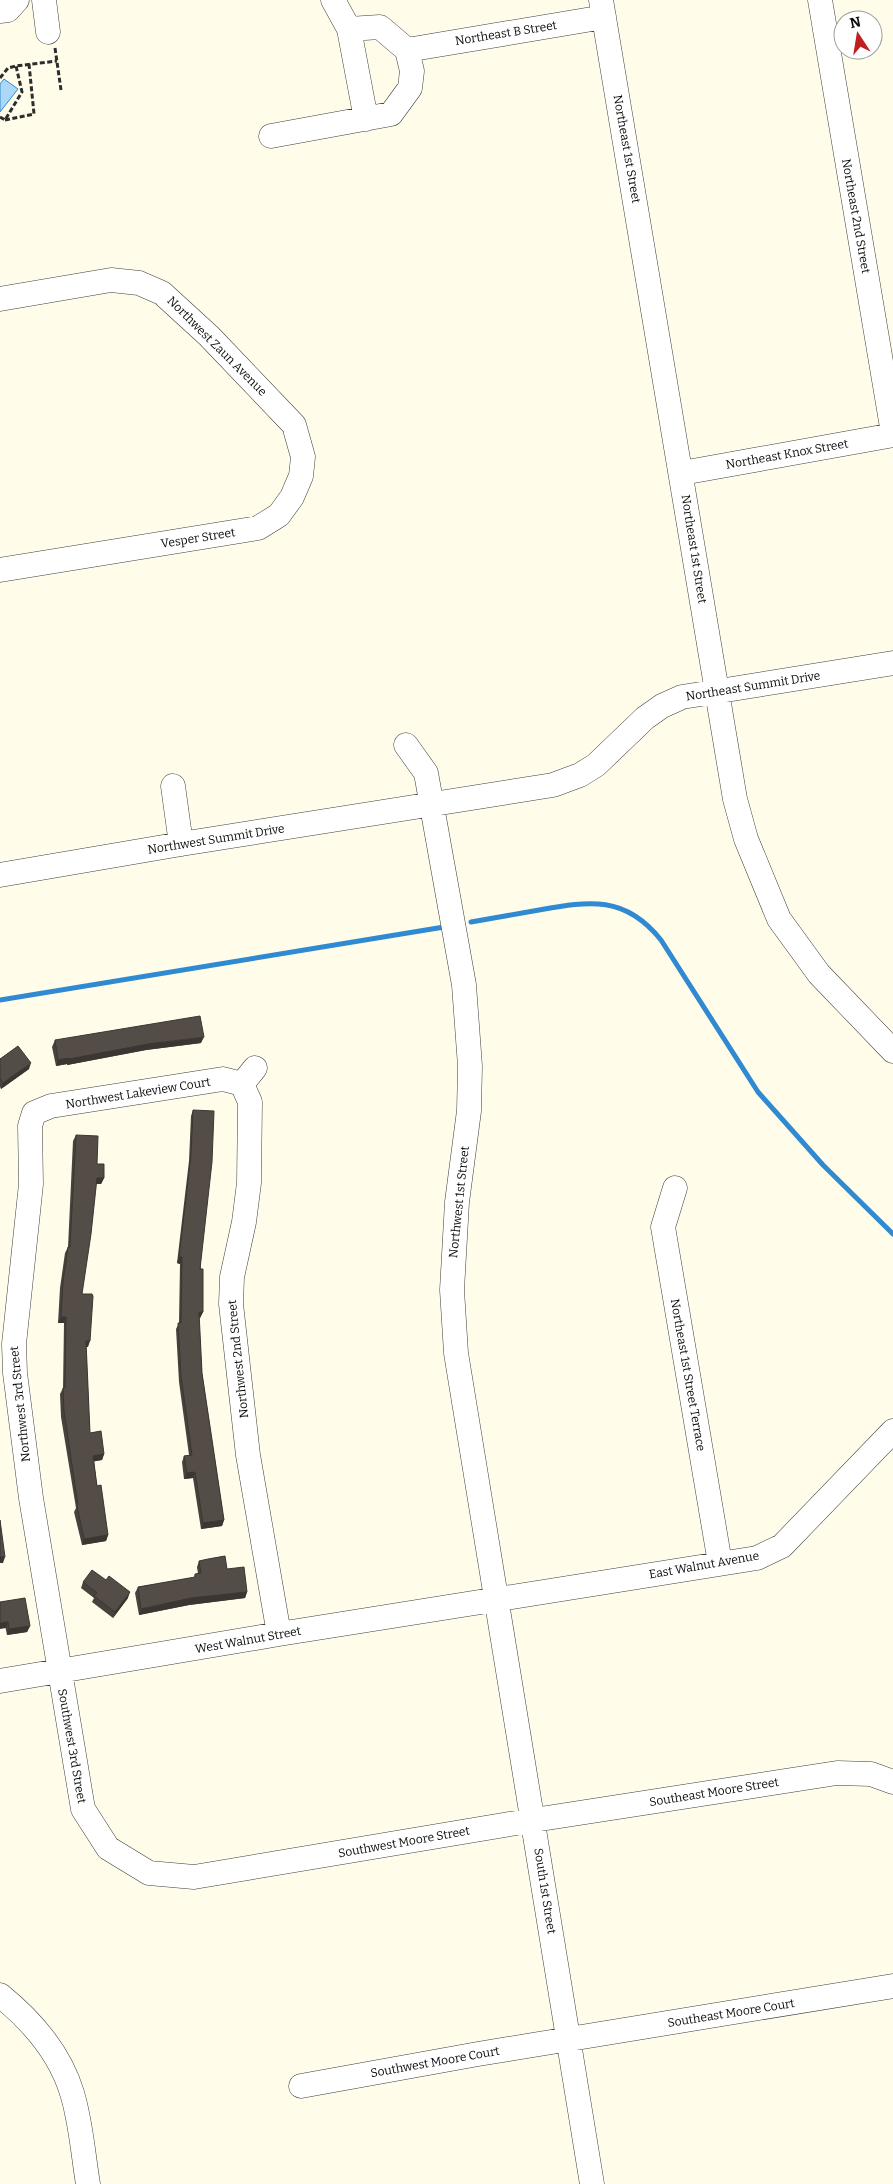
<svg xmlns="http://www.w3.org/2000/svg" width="893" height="2184" font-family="Bitter,serif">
  <rect width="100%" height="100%" fill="#fffce9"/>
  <path fill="#acd8f8" stroke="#308ad2" d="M 4,79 L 18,89 L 0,112 L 0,84 Z"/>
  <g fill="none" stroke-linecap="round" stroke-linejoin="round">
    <path stroke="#308ad2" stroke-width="5" d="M 471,922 C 494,918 516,914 539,910 C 590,901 625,895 661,940 L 758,1092 L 823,1165 L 893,1234
      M 0,1000 L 444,927"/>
    <g stroke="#3e3e3e" stroke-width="25">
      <path id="minor" d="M 44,0 L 48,32
        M 333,0 L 349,29 L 366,119
        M 601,0 L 735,799 L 746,839 L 779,919 L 819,974 L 893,1051
        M 820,0 L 893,433
        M 0,11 L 8,10 L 17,0
        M 407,50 L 604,17
        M 271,136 L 391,114 L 410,88 L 412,71 L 407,50 L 380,27 L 349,29
        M 0,299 L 111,280 L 139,283 L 162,293 L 209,336 L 294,425 L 303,457 L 301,476 L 292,497 L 279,515 L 258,528 L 0,570
        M 682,473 L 893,435
        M 406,745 L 426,773 L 464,985 L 470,1066 L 469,1111 L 457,1202 L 452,1290 L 456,1353 L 592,2184
        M 173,786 L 181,844
        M 0,875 L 181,844 L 553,785 L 580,775 L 596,765 L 645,718 L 662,706 L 682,697 L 893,663
        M 255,1068 L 242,1084 L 223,1079 L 51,1106 L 34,1113 L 30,1126 L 31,1184 L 14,1344 L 15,1373 L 31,1498 L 83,1809 L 108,1848 L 149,1873 L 194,1877 L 534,1820 L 837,1773 L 871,1774 L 893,1782
        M 242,1084 L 250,1102 L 249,1183 L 244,1222 L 232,1277 L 231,1304 L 248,1455 L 279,1634
        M 675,1188 L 663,1227 L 720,1563
        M 0,1681 L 279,1634 L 757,1558 L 782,1546 L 893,1431
        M 0,1995 C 32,2021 60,2053 72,2093 C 81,2122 83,2154 88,2184
        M 301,2086 L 478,2054 L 893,1986"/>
    </g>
    <path stroke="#2d2d2d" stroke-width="3" stroke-dasharray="5 2.5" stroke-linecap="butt" d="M 55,48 L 61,90
      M 0,78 L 8,68 L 16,66 L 57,61
      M 0,117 L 5,120 L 22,92 L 16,66
      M 5,120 L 34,114 L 29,64"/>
    <use href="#minor" stroke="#fff" stroke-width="24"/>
  </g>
  <path fill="#48423d" d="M 55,1040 L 201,1043 L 146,1050 L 67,1065 L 67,1064 L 56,1066 L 52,1047 Z
    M 0,1059 L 29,1069 L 1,1089 L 0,1087 Z
    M 193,1110 L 203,1312 L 200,1318 L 199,1318 L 202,1373 L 224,1520 L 222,1526 L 201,1529 L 193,1478 L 184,1479 L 182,1462 L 184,1456 L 189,1455 L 179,1382 L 176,1329 L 179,1323 L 180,1264 L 177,1263 L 189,1161 L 191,1116 Z
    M 76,1135 L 104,1178 L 101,1184 L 96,1184 L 82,1294 L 88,1347 L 86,1347 L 90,1433 L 104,1454 L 102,1460 L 94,1461 L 97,1486 L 108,1535 L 106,1541 L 82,1545 L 74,1512 L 76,1508 L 61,1417 L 60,1394 L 63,1388 L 64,1323 L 58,1323 L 60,1288 L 65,1253 L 68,1247 L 73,1141 Z
    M 199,1561 L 227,1569 L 247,1592 L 245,1598 L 189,1605 L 139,1615 L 135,1593 L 138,1587 L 194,1578 L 195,1574 L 198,1574 L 197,1567 Z
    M 83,1582 L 128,1598 L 113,1618 L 92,1602 L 94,1598 L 81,1588 Z
    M 0,1602 L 30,1626 L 27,1632 L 7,1635 Z"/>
  <path fill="#3b3632" d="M 204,1037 L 201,1043 L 146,1050 L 67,1065 L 69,1059 L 148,1044 Z
    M 69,1058 L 67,1064 L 56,1066 L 58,1060 Z
    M 31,1063 L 29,1069 L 1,1089 L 3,1083 Z
    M 97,1178 L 104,1178 L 101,1184 L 94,1184 Z
    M 179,1257 L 182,1257 L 180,1264 L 177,1263 Z
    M 199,1312 L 203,1312 L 200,1318 L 197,1318 Z
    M 61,1317 L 66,1317 L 64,1323 L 58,1323 Z
    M 86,1341 L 90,1341 L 88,1347 L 84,1347 Z
    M 104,1454 L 102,1460 L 91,1462 L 93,1456 Z
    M 195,1472 L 193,1478 L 184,1479 L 187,1473 Z
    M 224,1520 L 222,1526 L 201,1529 L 203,1523 Z
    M 108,1535 L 106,1541 L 82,1545 L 84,1539 Z
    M 0,1557 L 5,1557 L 3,1563 L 0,1563 Z
    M 130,1592 L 128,1598 L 113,1618 L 115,1612 Z
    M 247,1592 L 245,1598 L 189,1605 L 139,1615 L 141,1609 L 191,1598 Z
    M 8,1622 L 6,1628 L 0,1629 L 0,1623 Z
    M 30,1626 L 27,1632 L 7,1635 L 9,1629 Z"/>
  <path fill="#544d47" stroke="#3b3632" d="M 200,1016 L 204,1037 L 148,1044 L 69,1059 L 69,1058 L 58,1060 L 55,1040 Z
    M 18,1046 L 31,1063 L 3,1083 L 0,1078 L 0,1059 Z
    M 193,1110 L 214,1111 L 212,1162 L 200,1269 L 203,1269 L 203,1312 L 199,1312 L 202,1373 L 224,1520 L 203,1523 L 195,1472 L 187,1473 L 184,1456 L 192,1455 L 181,1376 L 178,1323 L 181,1323 L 182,1257 L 179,1257 L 191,1155 Z
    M 76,1135 L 98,1136 L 97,1164 L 104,1164 L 104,1178 L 97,1178 L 91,1234 L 82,1294 L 92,1294 L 93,1296 L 90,1341 L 86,1341 L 90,1433 L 101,1431 L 104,1454 L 93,1456 L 97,1486 L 101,1485 L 108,1535 L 84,1539 L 77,1506 L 78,1505 L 64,1411 L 63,1388 L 65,1388 L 66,1317 L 61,1317 L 63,1282 L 68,1247 L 70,1247 Z
    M 0,1520 L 5,1557 L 0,1557 Z
    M 225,1556 L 227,1569 L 244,1567 L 247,1592 L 191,1598 L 141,1609 L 138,1587 L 195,1577 L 195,1574 L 201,1573 L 199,1561 L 208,1559 Z
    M 92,1570 L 106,1580 L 109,1576 L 130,1592 L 115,1612 L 94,1596 L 97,1593 L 83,1582 Z
    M 25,1598 L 30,1626 L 9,1629 L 8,1622 L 0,1623 L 0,1602 Z"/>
  <g text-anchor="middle" stroke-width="5" stroke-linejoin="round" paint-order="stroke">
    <g font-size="12" fill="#0b0b0b" stroke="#fff">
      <text transform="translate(506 33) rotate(-9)" y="4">Northeast B Street</text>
      <text transform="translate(627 149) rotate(80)" y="4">Northeast 1st Street</text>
      <text transform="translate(856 216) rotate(80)" y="4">Northeast 2nd Street</text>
      <text transform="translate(217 346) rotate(45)" y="4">Northwest Zaun Avenue</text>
      <text transform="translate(787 454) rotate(-10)" y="4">Northeast Knox Street</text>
      <text transform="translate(198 538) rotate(-9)" y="4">Vesper Street</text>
      <text transform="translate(694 549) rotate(81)" y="4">Northeast 1st Street</text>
      <text transform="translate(753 686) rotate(-9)" y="4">Northeast Summit Drive</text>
      <text transform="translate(216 839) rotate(-9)" y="4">Northwest Summit Drive</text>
      <text transform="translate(138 1093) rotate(-9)" y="4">Northwest Lakeview Court</text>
      <text transform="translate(459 1202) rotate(-84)" y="4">Northwest 1st Street</text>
      <text transform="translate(238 1359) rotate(-96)" y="4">Northwest 2nd Street</text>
      <text transform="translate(688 1375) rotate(80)" y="4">Northeast 1st Street Terrace</text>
      <text transform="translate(20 1404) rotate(-96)" y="4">Northwest 3rd Street</text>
      <text transform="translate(704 1565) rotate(-10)" y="4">East Walnut Avenue</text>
      <text transform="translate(248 1640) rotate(-10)" y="4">West Walnut Street</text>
      <text transform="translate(72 1746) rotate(80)" y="4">Southwest 3rd Street</text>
      <text transform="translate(714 1792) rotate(-9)" y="4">Southeast Moore Street</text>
      <text transform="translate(404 1842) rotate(-10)" y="4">Southwest Moore Street</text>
      <text transform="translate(545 1891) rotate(81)" y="4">South 1st Street</text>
      <text transform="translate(731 2013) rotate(-9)" y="4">Southeast Moore Court</text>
      <text transform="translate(435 2062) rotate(-10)" y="4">Southwest Moore Court</text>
    </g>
  </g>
  <g transform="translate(858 35) rotate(348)"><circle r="24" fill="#ffffff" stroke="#9d9d9d"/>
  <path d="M0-4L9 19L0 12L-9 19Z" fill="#bf1f1f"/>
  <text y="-8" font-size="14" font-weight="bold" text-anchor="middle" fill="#0b0b0b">N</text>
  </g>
</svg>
